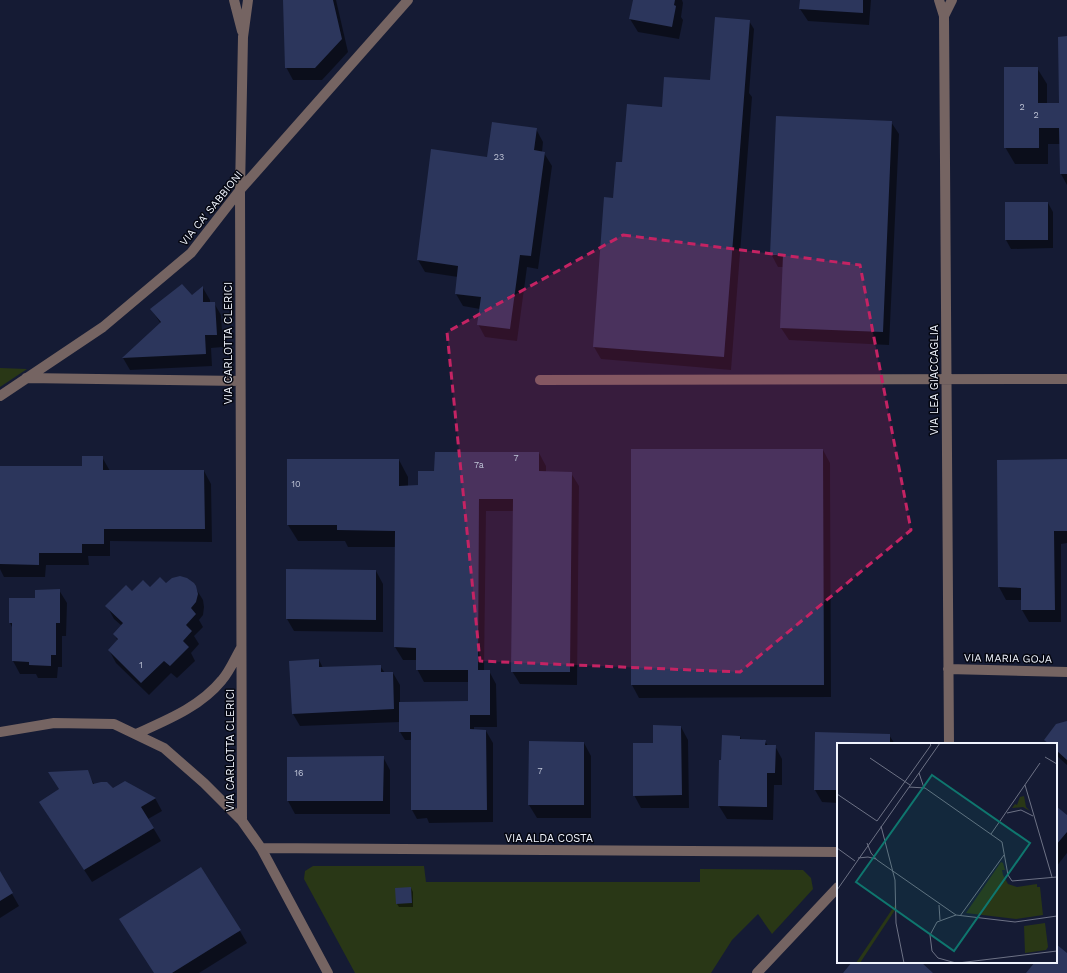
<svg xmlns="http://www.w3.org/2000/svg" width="1067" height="973" font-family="'Work Sans',sans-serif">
  <rect width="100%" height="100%" fill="#151b34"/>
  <path fill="#293716" d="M 0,368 L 27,369 L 0,387 Z
    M 313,866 L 424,866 L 426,882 L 700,882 L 700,869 L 803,870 L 811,878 L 813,889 L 772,934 L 758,914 L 732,940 L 711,973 L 355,973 L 304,879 L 305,871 Z"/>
  <path fill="#0007" d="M 284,0 L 336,0 L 348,52 L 322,80 L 293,80 L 286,67 Z
    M 634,0 L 682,0 L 683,3 L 681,17 L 683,20 L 679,39 L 638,32 L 630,19 Z
    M 801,0 L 871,0 L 869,25 L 808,21 L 800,9 Z
    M 749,21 L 754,29 L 749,93 L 752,97 L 731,370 L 601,359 L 594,347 L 614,199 L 623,163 L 663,108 L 712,82 Z
    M 1067,37 L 1067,185 L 1061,174 L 1060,144 L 1048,144 L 1048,164 L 1015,164 L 1005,147 L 1037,68 L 1047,84 L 1047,104 L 1060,104 Z
    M 891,122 L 899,134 L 889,345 L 789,340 L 781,328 L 784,267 L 778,267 L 771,254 Z
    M 536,129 L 543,142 L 542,152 L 544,153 L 552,166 L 538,269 L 527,267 L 517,341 L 485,337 L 478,324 L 480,309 L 463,306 L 456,294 L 458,277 L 425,272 L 418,260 L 488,158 Z
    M 1006,203 L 1048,203 L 1053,212 L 1053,248 L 1011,249 L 1006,240 Z
    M 203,288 L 210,300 L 210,303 L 214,303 L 221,315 L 223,347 L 211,348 L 212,366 L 130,370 L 123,358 L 161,324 L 151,309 L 192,296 Z
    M 632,450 L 823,450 L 830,463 L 831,697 L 639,698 L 632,685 Z
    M 539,453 L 546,466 L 546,472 L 571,473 L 579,486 L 577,685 L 520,684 L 512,671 L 514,511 L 486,511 L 484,671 L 489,671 L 496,684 L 497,727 L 474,727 L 474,730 L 486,731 L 493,743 L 493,822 L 429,823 L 427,818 L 417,819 L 412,810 L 412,740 L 405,740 L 400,732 L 400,722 L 300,726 L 293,714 L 319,660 L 323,668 L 380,666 L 385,673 L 393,673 L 400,685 L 400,703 L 469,702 L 469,682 L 424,682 L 417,669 L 417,660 L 403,660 L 395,647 L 396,547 L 348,547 L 345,541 L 298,541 L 288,525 L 399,460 L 408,477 L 408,486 L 419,486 L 435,472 Z
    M 102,457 L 110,471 L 204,471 L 211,484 L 212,542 L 110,541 L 110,556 L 88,556 L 89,565 L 46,565 L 45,577 L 4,577 L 0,569 L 0,467 L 83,467 Z
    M 1067,460 L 1067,543 L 1061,544 L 1061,622 L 1029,622 L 1022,610 L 1022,600 L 1006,600 L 999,587 L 998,461 Z
    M 376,571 L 383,584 L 383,632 L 294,631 L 287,619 Z
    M 166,584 L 195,587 L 203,600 L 204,607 L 203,615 L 199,620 L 203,627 L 194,636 L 199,644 L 191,653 L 195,661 L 177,678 L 171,673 L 149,695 L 116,663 L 109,650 L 118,641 L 114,634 L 122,626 L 114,619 L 107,606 L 132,593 Z
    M 59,590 L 67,603 L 66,636 L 62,636 L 62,667 L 58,667 L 57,678 L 38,678 L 36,674 L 20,674 L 13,661 L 13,629 L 10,623 L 36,599 Z
    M 1067,722 L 1067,765 L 1056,755 L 1056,744 L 1048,744 L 1045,740 Z
    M 681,727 L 688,740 L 689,808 L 641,808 L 634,795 L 654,744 Z
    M 816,733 L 889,735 L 895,744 L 838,744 L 838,803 L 822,802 L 815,790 Z
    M 740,737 L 742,740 L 765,741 L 768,746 L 775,746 L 782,759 L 782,785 L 774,785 L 773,820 L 727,819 L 719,806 L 720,761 L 722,761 Z
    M 584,743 L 591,756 L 591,818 L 537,818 L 529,805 Z
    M 383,757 L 390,770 L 390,814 L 295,814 L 288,801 L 288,758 Z
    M 87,772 L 94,784 L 112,790 L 155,798 L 162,811 L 148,819 L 161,841 L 92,882 L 48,815 L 60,790 Z
    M 1056,807 L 1067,816 L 1067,853 L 1056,867 Z
    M 0,873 L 19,906 L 0,918 Z
    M 411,888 L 413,892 L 413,907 L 399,907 L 397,904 Z
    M 240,931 L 247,943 L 199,973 L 154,973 Z"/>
  <path fill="#2c365c" d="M 283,0 L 333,0 L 342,39 L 315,68 L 285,68 Z
    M 633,0 L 675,0 L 674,5 L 676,6 L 672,27 L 629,19 Z
    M 800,0 L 863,0 L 863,13 L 799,9 Z
    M 715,17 L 750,20 L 724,357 L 593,347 L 604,197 L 613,198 L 616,162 L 622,162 L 627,104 L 662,107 L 664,77 L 710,80 Z
    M 1067,36 L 1067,174 L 1060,174 L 1059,128 L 1039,128 L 1039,148 L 1004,148 L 1004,67 L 1038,67 L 1038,103 L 1059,103 L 1058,37 Z
    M 776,116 L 892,121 L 883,332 L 780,328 L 783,255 L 770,255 Z
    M 492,122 L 537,128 L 534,150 L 545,152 L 531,256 L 520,255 L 510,329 L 477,325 L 481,297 L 455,294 L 458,266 L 417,260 L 431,149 L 487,157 Z
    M 1005,202 L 1048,202 L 1048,240 L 1005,240 Z
    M 182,284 L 192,295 L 203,286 L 203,302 L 215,302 L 217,335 L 205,335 L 206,354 L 122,358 L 161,322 L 150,309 Z
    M 631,449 L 823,449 L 824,685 L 631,685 Z
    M 435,452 L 539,452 L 539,471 L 572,472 L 570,672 L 511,672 L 513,499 L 479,499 L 478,670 L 490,670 L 490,715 L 470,715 L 470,729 L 486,730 L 487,810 L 411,810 L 411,732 L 399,732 L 399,702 L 468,701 L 468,670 L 416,670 L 416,648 L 394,647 L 395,531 L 337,530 L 337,525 L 287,525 L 287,459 L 399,459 L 399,486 L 418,485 L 418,471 L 434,471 Z
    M 82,456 L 103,456 L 103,470 L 204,470 L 205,529 L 104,529 L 104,544 L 82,544 L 82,553 L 39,553 L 39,565 L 0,564 L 0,466 L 82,466 Z
    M 1067,459 L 1067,531 L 1054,531 L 1055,610 L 1021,610 L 1021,588 L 998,587 L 997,460 Z
    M 286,569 L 376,570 L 376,620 L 286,619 Z
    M 180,576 L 187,578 L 194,583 L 196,586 L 198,594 L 196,602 L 191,608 L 196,614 L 186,625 L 192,631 L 183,641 L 189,647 L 170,666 L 164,661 L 141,683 L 108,650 L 118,639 L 113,634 L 123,623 L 105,606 L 126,585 L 132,591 L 143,580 L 150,587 L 160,577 L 166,583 L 172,578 Z
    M 60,589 L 60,623 L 56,623 L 56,655 L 51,655 L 51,666 L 29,665 L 29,662 L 12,661 L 12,623 L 9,623 L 9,598 L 35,598 L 35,590 Z
    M 319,659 L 319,667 L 381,665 L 381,672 L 393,672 L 394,709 L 292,714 L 289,661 Z
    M 1067,721 L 1067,760 L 1056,750 L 1056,744 L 1049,744 L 1044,740 L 1056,724 Z
    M 653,725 L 681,726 L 682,795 L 633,796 L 633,743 L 653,743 Z
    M 815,732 L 890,734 L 890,744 L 838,744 L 838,790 L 814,790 Z
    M 722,735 L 740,736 L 740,739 L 766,740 L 765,745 L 776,745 L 775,773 L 767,773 L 767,807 L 718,806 L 719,760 L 721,760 Z
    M 529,741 L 584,742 L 584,805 L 528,805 Z
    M 384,756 L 383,801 L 287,801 L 287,757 Z
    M 88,770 L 93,784 L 101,782 L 107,782 L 113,788 L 125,781 L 156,798 L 141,807 L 154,828 L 84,870 L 39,802 L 59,789 L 48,772 Z
    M 1056,806 L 1067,815 L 1067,832 L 1056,845 Z
    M 201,867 L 241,930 L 172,973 L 154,973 L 119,919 Z
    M 0,871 L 13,893 L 0,901 Z
    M 411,887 L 412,903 L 396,904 L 395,888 Z
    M 1056,944 L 1067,953 L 1067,973 L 1026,973 L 1035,962 L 1056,962 Z
    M 852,962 L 921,962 L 933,973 L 843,973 Z"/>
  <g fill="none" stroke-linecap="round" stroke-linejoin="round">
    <path stroke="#756462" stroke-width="10" d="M 234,0 L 242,31
      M 939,0 L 944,16 L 949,744
      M 944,16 L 952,0
      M 26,378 L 240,381
      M 540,380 L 1067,379
      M 0,396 L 103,327 L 191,253 L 240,190 L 408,0
      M 948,669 L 1067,672
      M 0,732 L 54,723 L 114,724 L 164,748 L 204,783 L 242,821 L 261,848 L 328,973
      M 136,734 C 167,720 200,707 222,680 C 230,671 235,658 241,648
      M 242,821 L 240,190 L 243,37 L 248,0
      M 261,848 L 838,852
      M 757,973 L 838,887"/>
  </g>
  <path fill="#c42363" fill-opacity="0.2" stroke="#c42363" stroke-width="3" stroke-dasharray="8 5" stroke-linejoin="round" d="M 623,235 L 860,265 L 911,530 L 740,672 L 480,661 L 447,332 Z"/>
  <g text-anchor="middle" stroke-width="3" stroke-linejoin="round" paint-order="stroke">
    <g font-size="9" fill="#bfc4d6">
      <text x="1022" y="110">2</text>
      <text x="1036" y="118">2</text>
      <text x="499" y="160">23</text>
      <text x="516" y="461">7</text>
      <text x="479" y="468">7a</text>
      <text x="296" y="487">10</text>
      <text x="141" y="668">1</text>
      <text x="540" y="774">7</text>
      <text x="299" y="776">16</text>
    </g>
    <g font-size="11" fill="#f0f4fe" stroke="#050711">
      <text transform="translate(211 208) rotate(-51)" y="4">VIA CA' SABBIONI</text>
      <text transform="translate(228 343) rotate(-90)" y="4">VIA CARLOTTA CLERICI</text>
      <text transform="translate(934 380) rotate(-90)" y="4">VIA LEA GIACCAGLIA</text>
      <text transform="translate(1008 658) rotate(1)" y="4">VIA MARIA GOJA</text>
      <text transform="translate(230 750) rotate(-90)" y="4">VIA CARLOTTA CLERICI</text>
      <text x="549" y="842">VIA ALDA COSTA</text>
    </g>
  </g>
  <g transform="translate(837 743)">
    <rect width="220" height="220" fill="#151b34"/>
    <path d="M 187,53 L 189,64 L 193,68 L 186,64 L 175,65 L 178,61 L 180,62 L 183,54 ZM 164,119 L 166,120 L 168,127 L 165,127 L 166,132 L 171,141 L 180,144 L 200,141 L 200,144 L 203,144 L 206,172 L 179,176 L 129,170 ZM 58,162 L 58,167 L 23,220 L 19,220 ZM 208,180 L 211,204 L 209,207 L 188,210 L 187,183 Z" fill="#293716"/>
    <path fill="none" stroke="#6d7285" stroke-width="1" d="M 208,14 L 220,21M 33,15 L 73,42M 82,30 L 87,45M 188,42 L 215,134M 72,44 L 88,45 L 165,99 L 171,132 L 175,138 L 220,134M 0,51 L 40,78 L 94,2 L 92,0M 170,70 L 184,67 L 196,73M 44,83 L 58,137 L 59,180 L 67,220M 154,91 L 203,20M 30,100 L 34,110 L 40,117 L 119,172 L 178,179 L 220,173M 0,105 L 18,118M 21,115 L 31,114 L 39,116M 0,147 L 103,0M 102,162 L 103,177M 123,173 L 167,112M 119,220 L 101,215 L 95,208 L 93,192 L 100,179 L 119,172M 121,220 L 220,208"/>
    <path fill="#0f766e" fill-opacity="0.15" stroke="#0f766e" stroke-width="2" d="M 95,32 L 193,100 L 117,208 L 19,139 Z"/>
    <rect width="220" height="220" fill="none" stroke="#f0f4fe" stroke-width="2"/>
  </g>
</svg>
